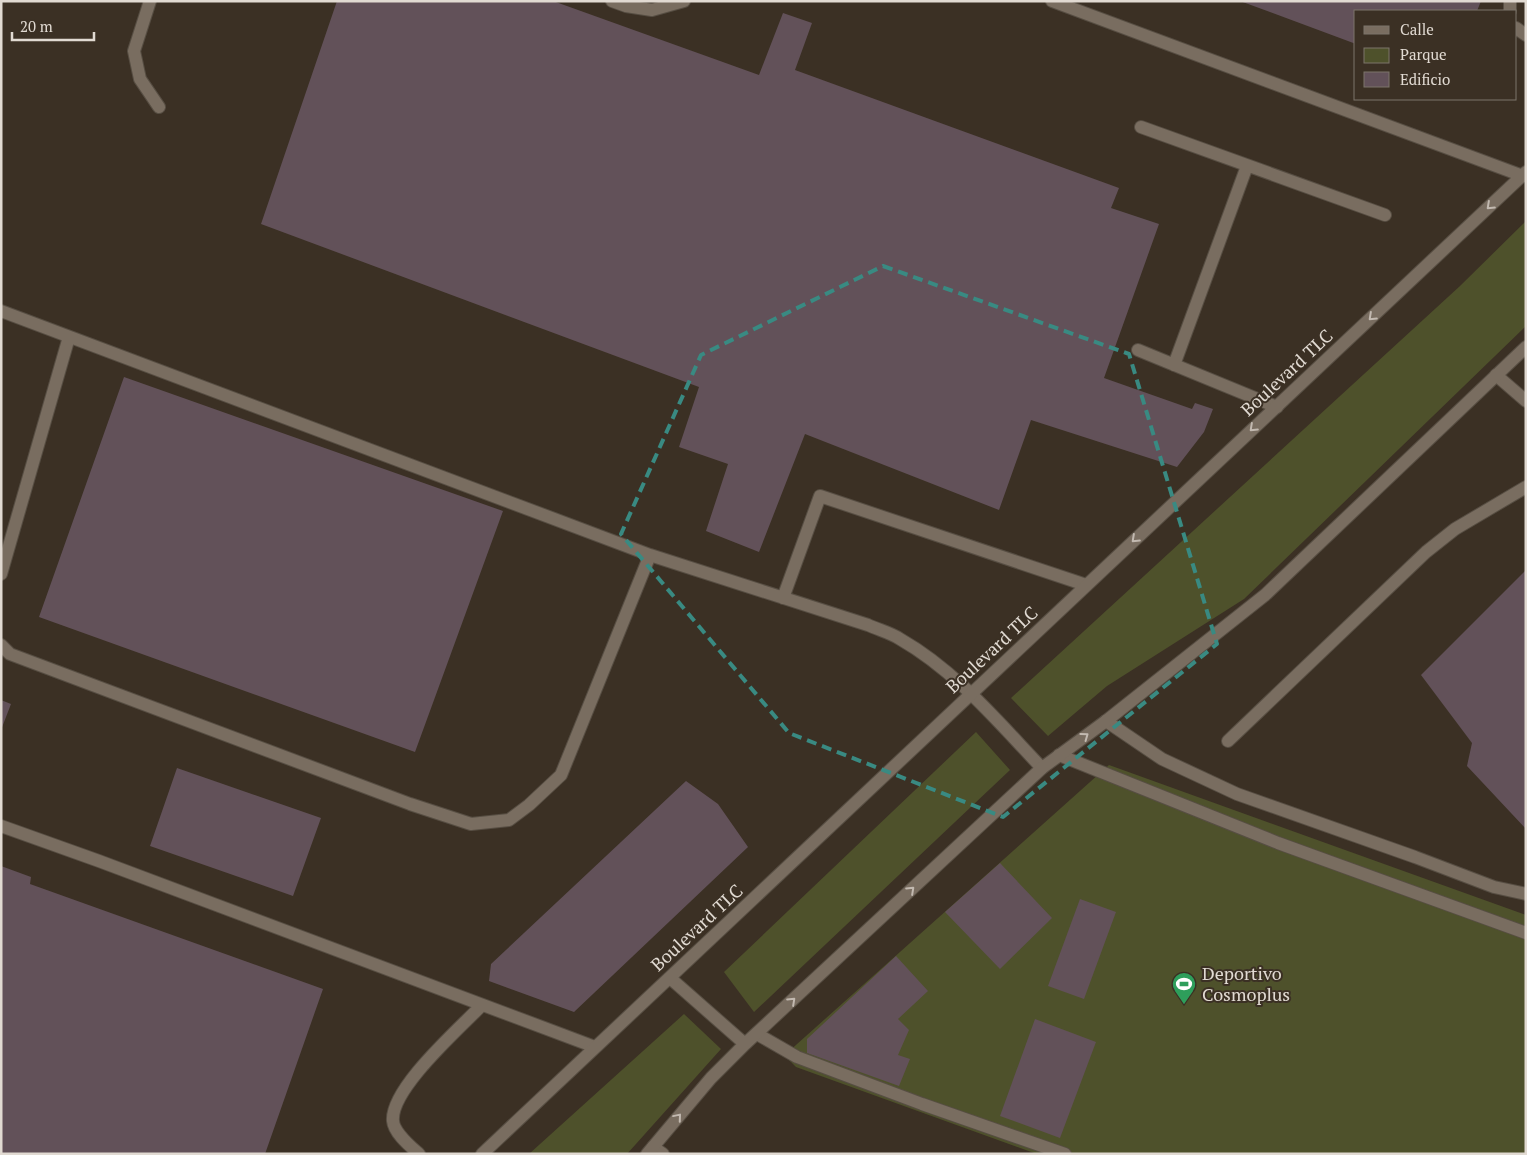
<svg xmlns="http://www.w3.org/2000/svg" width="1527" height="1155" font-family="'PT Serif',serif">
  <rect width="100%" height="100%" fill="#3b3024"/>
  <path fill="#4e512b" d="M 1526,221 L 1526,326 L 1244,599 L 1107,686 L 1048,736 L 1011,698 L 1460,286 Z
    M 976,732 L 1010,770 L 754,1012 L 724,972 Z
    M 1109,765 L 1526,915 L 1526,1154 L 1037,1154 L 796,1067 L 788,1059 L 787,1053 Z
    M 684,1014 L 721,1049 L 627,1154 L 529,1154 Z"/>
  <path fill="#625159" d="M 337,1 L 553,1 L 759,75 L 783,13 L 812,23 L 795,70 L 1119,188 L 1111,208 L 1159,224 L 1104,378 L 1192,409 L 1195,403 L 1213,409 L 1204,432 L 1177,467 L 1031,420 L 999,510 L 805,434 L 759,552 L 706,531 L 728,464 L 679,447 L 699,387 L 261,224 Z
    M 1240,1 L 1481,1 L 1477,11 L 1356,11 L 1356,44 Z
    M 124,377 L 503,511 L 415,752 L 39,617 Z
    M 1526,570 L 1526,829 L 1467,766 L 1472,743 L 1421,675 Z
    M 1,700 L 11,704 L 1,730 Z
    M 177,768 L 321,818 L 293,896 L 150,846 Z
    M 686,781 L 718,804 L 748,847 L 574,1012 L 489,981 L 491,964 Z
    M 1000,863 L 1052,918 L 1000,969 L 945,912 Z
    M 1,866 L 31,877 L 30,884 L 323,989 L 265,1154 L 1,1154 Z
    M 1080,899 L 1116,912 L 1084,999 L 1048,986 Z
    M 896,956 L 928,991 L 898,1019 L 909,1030 L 898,1055 L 910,1059 L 899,1086 L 807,1053 L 807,1039 Z
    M 1035,1019 L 1096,1042 L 1060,1138 L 1000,1116 Z"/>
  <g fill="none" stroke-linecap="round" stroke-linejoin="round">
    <g stroke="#574e43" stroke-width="14">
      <path id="lane" d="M 150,1 L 134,51 L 140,79 L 159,107
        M 612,1 L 626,6 L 652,10 L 684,1
        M 1510,11 L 1510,1
        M 1516,28 L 1526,35
        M 1141,127 L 1385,215
        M 1,311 L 650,555 L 868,625 C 879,630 891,633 900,639 C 956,671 998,722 1042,768
        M 1138,350 L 1277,407
        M 1174,365 L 1247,166
        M 1496,375 L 1526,401
        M 1,574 L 69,337
        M 783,598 L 820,496 L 1086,585
        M 1,645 L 10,654 L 410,804 L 471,824 L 509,820 L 529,805 L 561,775 L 650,555
        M 1106,721 L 1162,759 L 1237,794 L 1415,857 L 1494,887 L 1526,894
        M 1228,741 L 1426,552 L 1455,529 L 1526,487
        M 1059,755 L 1278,843 L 1526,933
        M 1,826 L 99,861 L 595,1047
        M 757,1034 L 797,1057 L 922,1104 L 1065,1154
        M 653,1147 L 663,1154
        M 419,1154 C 410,1146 394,1133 393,1121 C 390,1089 460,1028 482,1005"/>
    </g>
    <g stroke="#574e43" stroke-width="14">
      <path id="street" d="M 1052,1 L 1523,176
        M 670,978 L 745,1044
        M 482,1154 L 1526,172
        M 647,1154 L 711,1078 L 745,1044 L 1042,768 L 1106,721 L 1265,595 L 1526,347"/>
    </g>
    <use href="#lane" stroke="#796d60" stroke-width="12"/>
    <use href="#street" stroke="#796d60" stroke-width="12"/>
  </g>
  <defs><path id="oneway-chevron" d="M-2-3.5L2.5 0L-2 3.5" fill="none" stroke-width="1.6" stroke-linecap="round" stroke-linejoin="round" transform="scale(1.25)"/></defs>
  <g stroke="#c2b9b0">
    <use href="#oneway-chevron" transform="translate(1490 206) rotate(137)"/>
    <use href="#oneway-chevron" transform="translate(1372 317) rotate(137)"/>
    <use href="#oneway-chevron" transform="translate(1253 428) rotate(137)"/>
    <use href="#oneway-chevron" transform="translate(1135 539) rotate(137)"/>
    <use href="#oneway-chevron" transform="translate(1085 736) rotate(-36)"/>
    <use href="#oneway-chevron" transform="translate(911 890) rotate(-43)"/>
    <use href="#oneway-chevron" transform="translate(792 1001) rotate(-43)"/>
    <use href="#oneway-chevron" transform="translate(678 1117) rotate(-50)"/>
  </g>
  <path fill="none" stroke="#398a82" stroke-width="4" stroke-dasharray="10 6" stroke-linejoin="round" d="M 883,266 L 1129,354 L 1217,644 L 1003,817 L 789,733 L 621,534 L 701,355 Z"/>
  <defs>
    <g id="stadium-pin" transform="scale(1.25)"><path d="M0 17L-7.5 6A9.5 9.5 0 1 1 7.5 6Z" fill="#2e9e5b" stroke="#3b3024"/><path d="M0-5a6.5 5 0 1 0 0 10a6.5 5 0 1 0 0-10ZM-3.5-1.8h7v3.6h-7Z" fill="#fff"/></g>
  </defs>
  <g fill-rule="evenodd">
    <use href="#stadium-pin" x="1184" y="984"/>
  </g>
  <g text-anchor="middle" stroke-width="4" stroke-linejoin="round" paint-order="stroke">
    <g font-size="18" fill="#e1dad2" stroke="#3b3024">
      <text transform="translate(1287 373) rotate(-43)" y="6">Boulevard TLC</text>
      <text transform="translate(992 650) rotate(-43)" y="6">Boulevard TLC</text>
      <text transform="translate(697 928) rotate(-43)" y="6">Boulevard TLC</text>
    </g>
    <g font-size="18" fill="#e1dad2" stroke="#3b3024" text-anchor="start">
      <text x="1202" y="980">Deportivo<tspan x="1202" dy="21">Cosmoplus</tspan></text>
    </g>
  </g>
  <rect width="1527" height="1155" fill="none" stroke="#e1dad2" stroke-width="5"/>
  <rect x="1354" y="10" width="162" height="90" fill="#3b3024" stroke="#7d746a"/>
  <rect x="1364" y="26" width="25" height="8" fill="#796d60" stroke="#7d746a"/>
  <text x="1400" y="35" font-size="15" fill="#e1dad2">Calle</text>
  <rect x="1364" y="48" width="25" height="15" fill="#4e512b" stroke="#7d746a"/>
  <text x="1400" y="60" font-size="15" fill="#e1dad2">Parque</text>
  <rect x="1364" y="72" width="25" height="15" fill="#625159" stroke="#7d746a"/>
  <text x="1400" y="85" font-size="15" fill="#e1dad2">Edificio</text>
  <path d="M12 32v8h82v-8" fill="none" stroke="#e1dad2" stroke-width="2.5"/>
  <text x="20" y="32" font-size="15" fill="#e1dad2" stroke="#3b3024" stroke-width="4" paint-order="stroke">20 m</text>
</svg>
